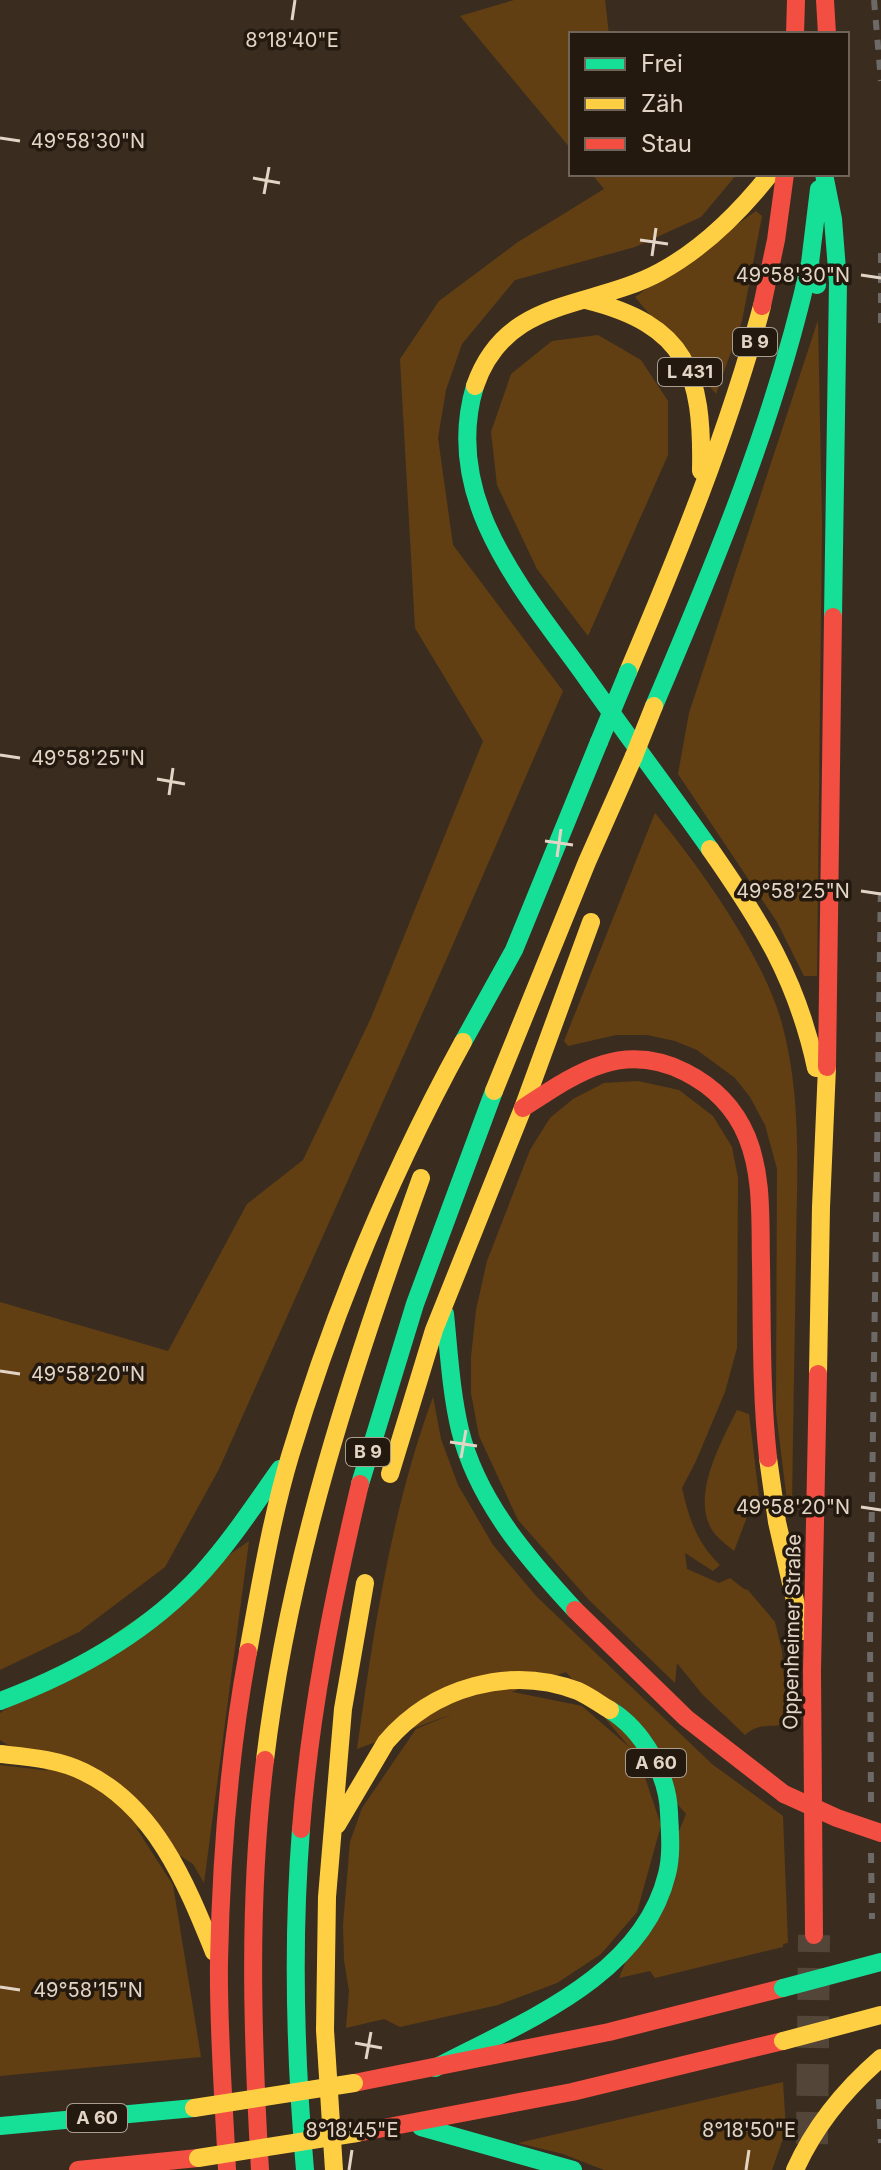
<svg xmlns="http://www.w3.org/2000/svg" width="881" height="2170" font-family="Inter,sans-serif">
  <rect width="100%" height="100%" fill="#3a2d20"/>
  <path fill="#623f12" d="M 514,0 L 605,0 L 609,34 L 571,34 L 571,149 L 460,16 Z
    M 592,174 L 737,174 L 701,217 L 635,247 L 515,280 L 462,344 L 446,390 L 438,438 L 453,545 L 563,691 L 447,958 L 219,1469 L 165,1567 L 79,1632 L 0,1670 L 0,1302 L 168,1351 L 247,1204 L 303,1160 L 371,1018 L 483,741 L 415,628 L 400,359 L 439,301 L 518,242 L 604,189 Z
    M 756,211 L 762,216 L 742,321 L 716,394 L 635,297 Z
    M 818,320 L 822,525 L 817,976 L 804,976 L 777,922 L 678,774 L 689,713 Z
    M 598,335 L 641,360 L 668,401 L 668,455 L 588,636 L 537,569 L 497,485 L 491,432 L 511,374 L 552,341 Z
    M 655,813 C 700,867 764,957 782,1024 C 802,1097 797,1173 796,1247 C 795,1334 793,1421 792,1507 L 788,1509 L 776,1412 L 777,1169 L 765,1125 L 750,1097 L 735,1078 L 697,1050 L 675,1041 L 647,1035 L 616,1035 L 568,1046 L 564,1041 Z
    M 638,1081 L 679,1090 L 713,1116 L 732,1147 L 738,1178 L 737,1348 L 725,1392 L 696,1461 L 682,1488 C 689,1519 697,1543 720,1565 L 713,1571 L 685,1553 L 687,1569 L 719,1583 L 730,1578 L 744,1589 L 748,1590 L 775,1622 L 782,1651 L 787,1724 C 770,1728 759,1722 745,1735 L 702,1694 L 677,1663 L 675,1683 L 589,1600 L 518,1520 L 479,1436 L 471,1393 L 471,1357 L 476,1310 L 487,1261 L 530,1150 L 550,1118 L 573,1099 L 604,1083 Z
    M 433,1397 L 441,1439 L 458,1485 L 493,1545 L 536,1596 L 712,1764 L 783,1816 L 788,1943 L 783,1944 L 783,1947 L 655,1978 L 650,1971 L 619,1978 L 686,1814 L 566,1672 L 357,1749 C 374,1629 391,1511 433,1397 Z
    M 737,1410 L 749,1414 L 761,1513 L 749,1512 L 734,1551 C 728,1546 720,1540 715,1534 C 688,1501 721,1442 737,1410 Z
    M 249,1541 L 204,1883 L 193,1864 L 0,1740 L 0,1713 Z
    M 508,1691 L 582,1706 L 637,1754 L 661,1825 L 637,1912 L 601,1954 L 557,1983 L 498,2005 L 400,2027 L 384,2019 L 346,2028 L 349,1991 L 344,1960 L 343,1925 L 350,1842 L 362,1808 L 416,1729 Z
    M 0,1765 L 59,1772 L 124,1809 L 173,1885 L 201,2057 L 0,2076 Z
    M 783,2082 L 786,2130 L 772,2170 L 604,2170 L 563,2154 L 518,2143 Z"/>
  <g fill="none" stroke-linecap="round" stroke-linejoin="round">
    <path stroke="#534639" stroke-width="32" stroke-dasharray="32 16" stroke-linecap="butt" d="M 812,2144 L 814,1935"/>
    <path stroke="#16e098" stroke-width="18" d="M 824,174 L 833,219 L 838,282 L 833,617
      M 817,285 L 810,263 L 819,189
      M 475,386 C 441,499 524,591 585,676 C 626,734 669,791 710,849
      M 654,706 C 716,561 776,417 810,263
      M 463,1042 L 514,950 L 599,742
      M 445,1314 C 449,1353 451,1392 460,1430 C 477,1500 527,1558 575,1610
      M 360,1484 L 415,1304 L 494,1091
      M 0,1701 C 75,1673 147,1633 202,1573 C 231,1541 255,1504 280,1469
      M 301,1829 C 292,1943 295,2056 305,2170
      M 435,2068 C 520,2023 642,1978 667,1874 C 672,1854 670,1834 669,1813 C 668,1775 643,1730 610,1710
      M 0,2126 L 194,2108
      M 421,2127 L 573,2170"/>
    <path stroke="#ffcf43" stroke-width="18" d="M 586,300 C 687,325 703,373 701,471
      M 475,386 C 506,296 590,310 660,272 C 704,248 739,213 770,174
      M 628,672 C 679,552 728,432 762,306
      M 710,849 C 761,922 797,979 816,1068
      M 494,1091 L 587,862 L 634,756
      M 818,1374 L 821,1207 L 827,1067
      M 768,1458 L 777,1522 L 802,1631
      M 390,1474 L 434,1330 L 523,1108 L 591,922
      M 248,1652 C 260,1587 271,1520 290,1456 C 333,1313 391,1173 463,1042
      M 0,1754 C 28,1757 58,1759 84,1772 C 155,1806 186,1883 214,1952
      M 265,1760 C 289,1559 353,1367 421,1178
      M 337,1825 L 386,1742 C 433,1687 510,1665 578,1691 C 589,1696 600,1704 610,1710
      M 334,2170 L 325,2030 L 327,1897 L 343,1709 L 365,1583"/>
    <path stroke="#f24e42" stroke-width="18" d="M 825,0 L 827,34
      M 795,34 L 796,0
      M 762,306 L 776,240 L 785,174
      M 827,1067 L 833,617
      M 523,1108 C 575,1074 621,1040 685,1072 C 713,1086 735,1108 747,1137 C 763,1176 760,1221 761,1263 C 762,1328 761,1393 768,1458
      M 575,1610 L 686,1718 L 784,1794
      M 301,1829 C 310,1712 333,1598 360,1484
      M 814,1935 L 812,1671 L 818,1374
      M 354,2083 L 609,2032 L 783,1988
      M 357,2133 L 572,2092 L 783,2041
      M 78,2170 L 198,2158
      M 227,2170 C 224,2101 218,2031 219,1962 C 221,1859 229,1754 248,1652
      M 260,2170 C 252,2032 248,1897 265,1760"/>
    <path stroke="#6d6966" stroke-width="6" stroke-dasharray="10 10" stroke-linecap="butt" d="M 874,0 L 881,81
      M 881,253 L 881,328
      M 871,1802 L 870,1636 L 881,882
      M 871,1853 L 872,1919
      M 879,2099 L 881,2143"/>
    <path stroke="#16e098" stroke-width="18" d="M 599,742 L 628,672
      M 783,1988 L 881,1962"/>
    <path stroke="#ffcf43" stroke-width="18" d="M 634,756 L 654,706
      M 783,2041 L 881,2015
      M 194,2108 L 354,2083
      M 198,2158 L 357,2133
      M 795,2170 C 815,2125 844,2090 881,2058"/>
    <path stroke="#f24e42" stroke-width="18" d="M 784,1794 L 837,1818 L 881,1833"/>
  </g>
  <path fill="none" stroke="#e3d5c6" stroke-width="3" d="M 292,20 L 295,0M 0,138 L 20,141M 253,178 L 280,183M 264,194 L 269,167M 640,240 L 668,244M 652,256 L 656,228M 861,275 L 881,278M 0,755 L 20,758M 157,779 L 185,784M 169,795 L 173,768M 545,841 L 573,845M 557,857 L 561,829M 861,891 L 881,894M 0,1371 L 20,1374M 450,1442 L 477,1446M 461,1458 L 466,1430M 861,1507 L 881,1510M 0,1987 L 20,1990M 355,2043 L 382,2048M 366,2059 L 371,2032M 349,2170 L 352,2150M 746,2170 L 749,2150"/>
  <g text-anchor="middle" stroke-width="7" stroke-linejoin="round" paint-order="stroke">
    <g fill="#23190e" stroke="#a99d8f" stroke-width="2">
      <rect x="733" y="328" width="44" height="28" rx="6"/>
      <rect x="658" y="358" width="64" height="28" rx="6"/>
      <rect x="346" y="1438" width="44" height="28" rx="6"/>
      <rect x="626" y="1749" width="60" height="28" rx="6"/>
      <rect x="67" y="2104" width="60" height="28" rx="6"/>
    </g>
    <g font-size="18" font-weight="bold" fill="#e3d5c6">
      <text x="755" y="348">B 9</text>
      <text x="690" y="378">L 431</text>
      <text x="368" y="1458">B 9</text>
      <text x="656" y="1769">A 60</text>
      <text x="97" y="2124">A 60</text>
    </g>
    <g font-size="20" fill="#e3d5c6" stroke="#23190e">
      <text transform="translate(792 1632) rotate(-89)" y="7">Oppenheimer Straße</text>
    </g>
  </g>
  <g font-size="20" text-anchor="middle" fill="#e3d5c6" stroke="#23190e" stroke-width="7" stroke-linejoin="round" paint-order="stroke">
    <text x="292" y="47">8°18'40"E</text>
    <text x="88" y="148">49°58'30"N</text>
    <text x="793" y="282">49°58'30"N</text>
    <text x="88" y="765">49°58'25"N</text>
    <text x="793" y="898">49°58'25"N</text>
    <text x="88" y="1381">49°58'20"N</text>
    <text x="793" y="1514">49°58'20"N</text>
    <text x="88" y="1997">49°58'15"N</text>
    <text x="352" y="2137">8°18'45"E</text>
    <text x="749" y="2137">8°18'50"E</text>
  </g>
  <rect x="569" y="32" width="280" height="144" fill="#23190e" stroke="#706458" stroke-width="2"/>
  <rect x="585" y="58" width="40" height="12" fill="#16e098" stroke="#706458" stroke-width="2"/>
  <text x="641" y="72" font-size="24" fill="#e3d5c6">Frei</text>
  <rect x="585" y="98" width="40" height="12" fill="#ffcf43" stroke="#706458" stroke-width="2"/>
  <text x="641" y="112" font-size="24" fill="#e3d5c6">Zäh</text>
  <rect x="585" y="138" width="40" height="12" fill="#f24e42" stroke="#706458" stroke-width="2"/>
  <text x="641" y="152" font-size="24" fill="#e3d5c6">Stau</text>
</svg>
